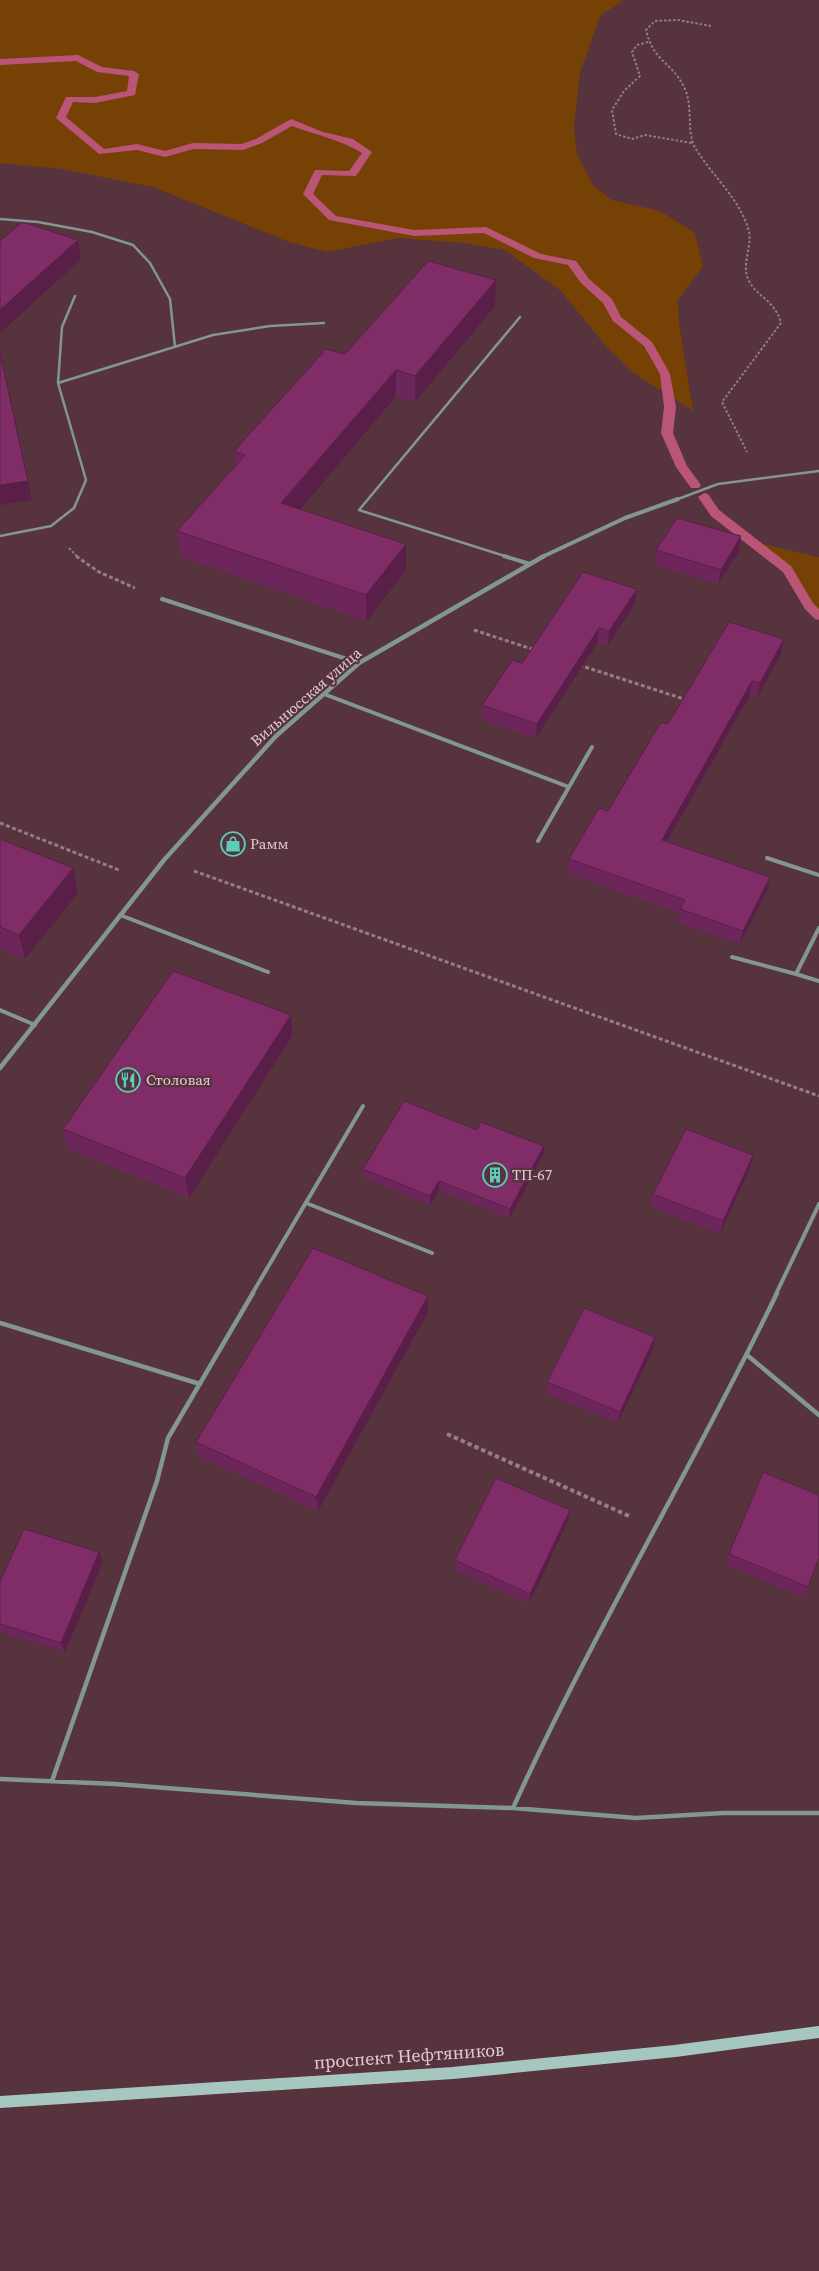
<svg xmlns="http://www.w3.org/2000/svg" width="819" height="2271" font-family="'Source Serif 4',serif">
  <rect width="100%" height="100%" fill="#56333d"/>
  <path fill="#754105" d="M 0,0 L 624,0 L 600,16 L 580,73 L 574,127 L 577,154 L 593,185 L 612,200 L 660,211 L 695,233 L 703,266 L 678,300 L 679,324 L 693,411 L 635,374 L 605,345 L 561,291 L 505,250 L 465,243 L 398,238 L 328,252 L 289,242 L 153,187 L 62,169 L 0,163 Z
    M 754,542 L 819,557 L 819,616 L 809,606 L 787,569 Z"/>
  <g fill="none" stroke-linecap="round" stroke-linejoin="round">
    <path fill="#ba5577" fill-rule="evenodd" d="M 78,55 L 102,67 L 134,71 L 139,74 L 135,95 L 95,103 L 73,102 L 66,117 L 104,149 L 137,144 L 165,151 L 193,143 L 242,144 L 256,139 L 291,119 L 323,132 L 353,139 L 372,152 L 356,176 L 322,175 L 313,194 L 336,216 L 414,230 L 486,227 L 541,254 L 576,261 L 589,279 L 612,299 L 621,317 L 652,342 L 670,374 L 676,407 L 673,433 L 687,466 L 701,485 L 699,488 L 691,488 L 676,467 L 661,433 L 664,407 L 660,374 L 644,346 L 613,321 L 603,303 L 581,283 L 568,265 L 534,258 L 484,233 L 414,236 L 329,220 L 303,194 L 315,170 L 349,171 L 362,153 C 340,139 315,135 292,126 L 262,143 L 243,150 L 193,149 L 165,157 L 137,150 L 99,154 L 56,118 L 66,97 L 95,97 L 127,91 L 129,76 L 97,72 L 76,61 L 0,65 L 0,59 Z
      M 704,493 L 708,494 L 719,510 L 791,566 L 813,603 L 819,609 L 819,620 L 815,619 L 805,609 L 783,572 L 711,516 L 698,497 Z"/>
    <path stroke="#987b83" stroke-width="2" stroke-dasharray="2.5 2" stroke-linecap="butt" d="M 711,26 L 678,20 L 655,21 L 646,30 C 654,63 672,62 684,87 C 693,105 687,125 693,144 C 709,173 738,196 748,228 C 754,245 740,264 749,281 C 758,298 774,299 781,323 L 722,402 L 747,452
      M 648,42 L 637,45 L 632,52 L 640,76 L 624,91 L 612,110 L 616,134 L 632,139 L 645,135 L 692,143
      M 69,548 L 78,557"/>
    <path stroke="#987b83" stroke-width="3" stroke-dasharray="4 2.5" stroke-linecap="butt" d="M 76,556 L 99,572 L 135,588
      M 474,630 L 535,650
      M 579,665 L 687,700
      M 0,823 L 119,870
      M 194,871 L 819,1096"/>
    <path stroke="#987b83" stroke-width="4" stroke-dasharray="4.5 3" stroke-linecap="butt" d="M 447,1434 L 629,1516"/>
    <path stroke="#829692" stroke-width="2.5" d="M 0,219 L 38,222 L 92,232 L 133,245 L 150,263 L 170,299 L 175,347
      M 58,383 L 213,335 L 270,326 L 324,323
      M 678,499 L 718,484 L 819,471
      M 0,536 L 51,526 L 74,508 L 86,480 L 58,383 L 62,327 L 75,296
      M 508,557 L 359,510 L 520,317"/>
    <path stroke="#829692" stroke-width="4" d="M 504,556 L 530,564
      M 162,599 L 359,663
      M 324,694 L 569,787
      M 538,841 L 592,747
      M 767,858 L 819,875
      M 120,915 L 268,972
      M 819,928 L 796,974 L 819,981
      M 732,957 L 796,974
      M 0,1010 L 35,1025
      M 306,1203 L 432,1253
      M 252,1294 L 363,1106
      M 776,1294 L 819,1204"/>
    <path stroke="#829692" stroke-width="4.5" d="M 0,1323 L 200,1384
      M 747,1355 L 819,1415
      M 0,1779 L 115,1784 L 356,1803 L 513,1808 L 636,1818 L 723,1813 L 819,1813
      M 52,1781 L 157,1481 L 168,1438 L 253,1293
      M 513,1808 C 593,1632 693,1467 777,1293"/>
    <path stroke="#829692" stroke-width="4" d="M 542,557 L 625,518 L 678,499"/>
    <path stroke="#829692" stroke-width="4.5" d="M 0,1068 L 164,860 L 276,736 L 359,663 L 544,556"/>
    <path stroke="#a6c7c0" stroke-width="12" d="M 0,2102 L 453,2073 L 675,2051 L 819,2032"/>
  </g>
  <path fill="#6d2659" d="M 495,306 L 415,402 L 396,396 L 300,509 L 406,570 L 367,621 L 180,557 L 177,531 L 235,466 L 234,451 L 345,354 Z
    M 656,550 L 739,551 L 718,584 L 654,565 Z
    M 637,589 L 635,603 L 608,645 L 598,642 L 536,738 L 482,720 L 482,705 L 522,663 Z
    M 784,639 L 781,654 L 757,698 L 750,695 L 667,842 L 770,877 L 767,891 L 740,944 L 678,923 L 680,913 L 567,873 L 569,859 L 608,811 L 668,724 Z
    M 0,839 L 78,893 L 25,959 L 0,949 Z
    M 291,1015 L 292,1036 L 189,1198 L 68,1149 L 63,1129 Z
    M 477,1130 L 544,1146 L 543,1155 L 510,1218 L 439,1191 L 430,1205 L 364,1178 L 363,1169 Z
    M 753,1155 L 750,1168 L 720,1234 L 651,1207 L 653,1194 Z
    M 428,1312 L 318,1511 L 199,1457 L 196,1442 Z
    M 655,1337 L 653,1349 L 618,1423 L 546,1393 L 547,1382 Z
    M 570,1510 L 568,1521 L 529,1604 L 455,1570 L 455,1560 Z
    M 729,1554 L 808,1587 L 803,1598 L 726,1564 Z
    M 103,1562 L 65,1652 L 0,1632 L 0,1581 Z"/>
  <path fill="#591f48" d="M 78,240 L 81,259 L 0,333 L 0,310 Z
    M 496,280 L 495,306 L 415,402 L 415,376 Z
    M 396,370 L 396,396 L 283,530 L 281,503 Z
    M 28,481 L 32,500 L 0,505 L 0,485 Z
    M 741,536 L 739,551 L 718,584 L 721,570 Z
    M 406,544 L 406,570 L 367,621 L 366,595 Z
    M 637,589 L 635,603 L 608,645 L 609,631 Z
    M 599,628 L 598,642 L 536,738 L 537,724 Z
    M 784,639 L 781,654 L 757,698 L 760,683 Z
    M 752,681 L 750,695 L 660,854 L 662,840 Z
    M 73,868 L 78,893 L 25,959 L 19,935 Z
    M 770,877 L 767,891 L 740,944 L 743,931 Z
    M 291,1015 L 292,1036 L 189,1198 L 185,1178 Z
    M 544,1146 L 543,1155 L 510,1218 L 510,1209 Z
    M 753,1155 L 750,1168 L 720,1234 L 723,1221 Z
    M 439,1181 L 439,1191 L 430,1205 L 430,1196 Z
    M 428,1296 L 428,1312 L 318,1511 L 316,1497 Z
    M 655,1337 L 653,1349 L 618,1423 L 620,1412 Z
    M 570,1510 L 568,1521 L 529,1604 L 530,1594 Z
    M 99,1552 L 103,1562 L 65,1652 L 61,1643 Z"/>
  <path fill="#7f2c67" stroke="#591f48" d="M 22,222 L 78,240 L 0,310 L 0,241 Z
    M 428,261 L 496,280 L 415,376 L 396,370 L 281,503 L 406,544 L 366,595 L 177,531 L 245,455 L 234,451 L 326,349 L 345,354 Z
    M 0,353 L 28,481 L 0,485 Z
    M 677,518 L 741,536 L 721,570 L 656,550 Z
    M 583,572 L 637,589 L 609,631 L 599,628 L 537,724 L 482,705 L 512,660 L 522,663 Z
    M 729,622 L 784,639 L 760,683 L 752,681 L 662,840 L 770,877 L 743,931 L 680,909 L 685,900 L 569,859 L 599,808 L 608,811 L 661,722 L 668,724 Z
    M 0,839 L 73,868 L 19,935 L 0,927 Z
    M 173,971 L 291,1015 L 185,1178 L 63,1129 Z
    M 404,1101 L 477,1130 L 481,1122 L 544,1146 L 510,1209 L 439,1181 L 430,1196 L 363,1169 Z
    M 686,1129 L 753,1155 L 723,1221 L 653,1194 Z
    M 313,1248 L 428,1296 L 316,1497 L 196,1442 Z
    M 584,1308 L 655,1337 L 620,1412 L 547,1382 Z
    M 763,1472 L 819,1495 L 819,1558 L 808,1587 L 729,1554 Z
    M 496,1478 L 570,1510 L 530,1594 L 455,1560 Z
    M 24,1529 L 99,1552 L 61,1643 L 0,1624 L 0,1581 Z"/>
  <defs>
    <g id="shop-ring" transform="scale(1.25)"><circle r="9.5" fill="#56333d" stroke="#5bcebb" stroke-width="1.5"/><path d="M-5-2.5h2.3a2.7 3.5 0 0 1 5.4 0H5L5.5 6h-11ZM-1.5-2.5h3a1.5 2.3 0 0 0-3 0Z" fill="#5bcebb"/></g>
    <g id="restaurant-ring" transform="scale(1.25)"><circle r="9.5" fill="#56333d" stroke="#5bcebb" stroke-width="1.5"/><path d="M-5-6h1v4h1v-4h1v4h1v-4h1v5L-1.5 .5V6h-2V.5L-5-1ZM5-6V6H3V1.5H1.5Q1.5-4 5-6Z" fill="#5bcebb"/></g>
    <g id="building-ring" transform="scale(1.25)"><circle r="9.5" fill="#56333d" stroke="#5bcebb" stroke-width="1.5"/><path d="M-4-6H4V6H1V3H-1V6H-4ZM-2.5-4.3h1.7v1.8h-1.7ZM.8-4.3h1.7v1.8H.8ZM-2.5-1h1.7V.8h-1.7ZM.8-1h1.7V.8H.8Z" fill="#5bcebb"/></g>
  </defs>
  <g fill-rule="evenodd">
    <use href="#shop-ring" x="233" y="844"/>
    <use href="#restaurant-ring" x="128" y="1080"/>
    <use href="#building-ring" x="495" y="1175"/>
  </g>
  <g text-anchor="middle" stroke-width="4.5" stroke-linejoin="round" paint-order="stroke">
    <g font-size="15" fill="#e2cbd1" stroke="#56333d">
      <text transform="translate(306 697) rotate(-41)" y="5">Вильнюсская улица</text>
    </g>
    <g font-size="15" fill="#e2cbd1" stroke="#56333d" text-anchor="start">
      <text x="250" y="849">Рамм</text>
      <text x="146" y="1085">Столовая</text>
      <text x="512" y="1180">ТП-67</text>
    </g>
    <g font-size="18" fill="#e2cbd1" stroke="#56333d">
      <text transform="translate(409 2056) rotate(-4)" y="6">проспект Нефтяников</text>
    </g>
  </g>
</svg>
